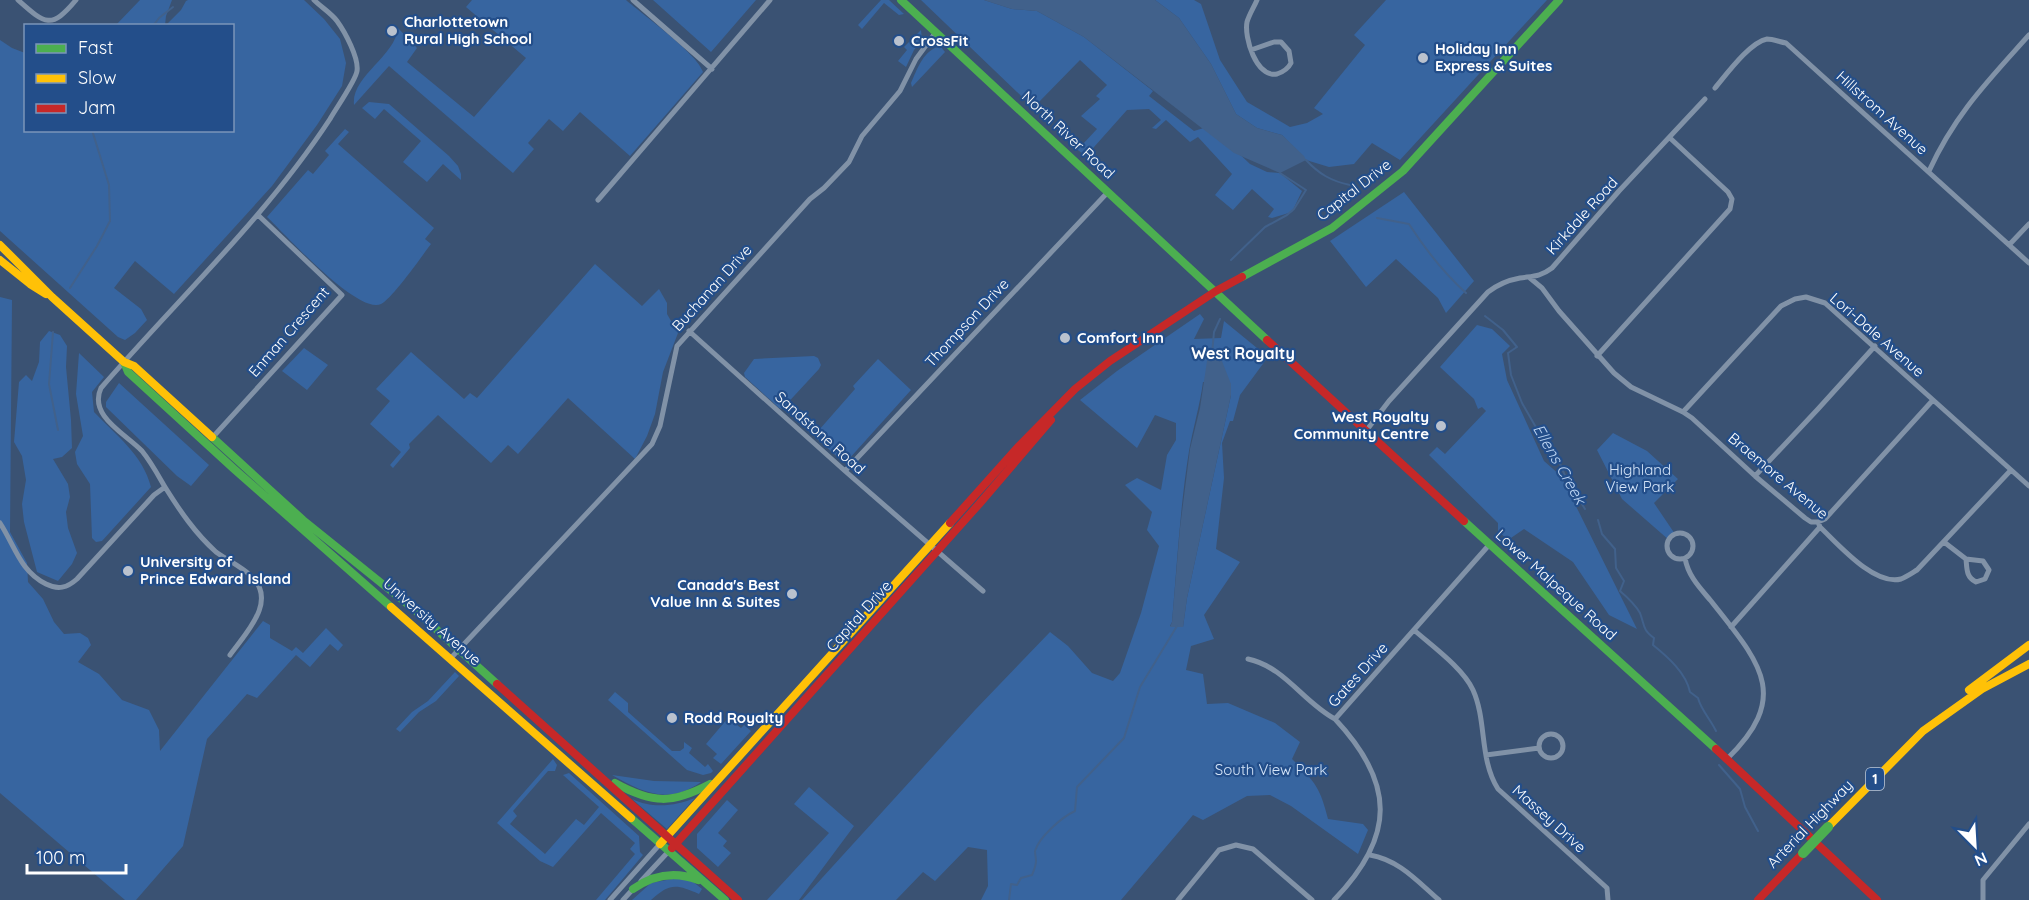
<svg xmlns="http://www.w3.org/2000/svg" width="2029" height="900" font-family="Quicksand,sans-serif">
  <rect width="100%" height="100%" fill="#3a5273"/>
  <path fill="#3765a0" fill-rule="evenodd" d="M 140,0 L 172,0 L 166,16 L 165,25 L 116,25 Z
    M 304,0 L 324,19 L 340,39 L 346,63 L 342,86 L 317,125 L 272,186 L 174,294 L 135,261 L 114,288 L 141,309 L 147,320 L 135,333 L 125,340 L 118,337 L 0,231 L 0,40 L 12,48 L 25,53 L 26,130 L 232,130 L 232,26 L 166,25 L 181,10 L 186,1 L 188,0 Z
    M 472,0 L 626,0 C 642,14 698,54 703,72 L 630,156 L 580,112 L 563,131 L 549,119 L 528,143 L 534,149 L 513,173 L 389,66 L 354,105 C 351,76 395,57 398,28 L 417,48 L 407,62 L 474,117 L 526,58 L 466,7 Z
    M 653,0 L 756,0 L 711,52 Z
    M 881,0 L 889,0 L 904,14 L 899,15 L 884,3 L 862,29 L 858,25 Z
    M 921,0 L 984,0 L 1012,9 L 1037,11 L 1084,37 L 1153,91 L 1149,96 L 1194,131 L 1210,126 L 1250,164 L 1267,172 L 1280,173 L 1302,191 L 1292,212 L 1272,218 L 1268,217 L 1274,209 L 1252,189 L 1233,210 L 1215,195 L 1232,174 L 1198,137 L 1190,142 L 1166,120 L 1156,129 L 1152,128 L 1161,120 L 1149,109 L 1127,110 L 1086,156 L 1071,145 L 1077,141 L 1082,145 L 1097,129 L 1081,116 L 1100,99 L 1096,96 L 1107,85 L 1080,60 L 1037,104 L 1043,109 L 1039,113 Z
    M 1155,0 L 1194,0 L 1201,4 L 1220,60 L 1247,102 L 1290,127 L 1307,123 L 1323,114 L 1314,108 L 1365,45 L 1354,35 L 1386,0 L 1547,0 L 1400,160 L 1372,143 L 1354,164 L 1329,167 L 1306,160 L 1282,135 L 1257,128 L 1236,114 L 1211,64 L 1179,18 Z
    M 921,30 L 922,40 L 914,50 L 906,67 L 898,61 L 907,50 L 904,47 Z
    M 937,47 L 941,47 L 945,52 L 912,87 L 911,83 C 917,70 922,53 937,47 Z
    M 369,102 L 389,104 L 449,156 L 458,166 L 461,174 L 461,180 L 443,164 L 427,182 L 403,162 L 421,141 L 384,109 L 375,119 L 362,108 Z
    M 345,129 L 349,132 L 338,144 L 434,228 L 425,239 L 431,244 C 422,256 392,299 381,304 C 358,315 285,234 267,217 L 308,170 L 313,174 L 329,155 L 325,151 Z
    M 1404,192 L 1474,281 L 1446,313 L 1438,298 L 1396,259 L 1366,287 L 1330,241 Z
    M 595,264 L 642,306 L 659,289 L 667,303 L 667,314 L 678,333 L 663,372 L 655,414 L 647,436 L 635,459 L 568,398 L 518,454 L 508,445 L 491,463 L 438,415 L 409,444 L 410,448 L 393,468 L 390,465 L 401,452 L 370,424 L 390,401 L 376,389 L 411,352 L 464,399 L 470,393 L 477,398 Z
    M 0,297 L 12,300 L 10,532 L 27,563 L 28,582 L 43,599 L 54,622 L 64,634 L 80,633 L 88,638 L 91,645 L 78,662 L 99,674 L 122,700 L 149,710 L 159,730 L 160,751 L 263,621 L 270,625 L 270,638 L 292,651 L 296,647 L 303,653 L 326,628 L 343,645 L 338,651 L 330,644 L 310,667 L 296,655 L 257,698 L 247,694 L 207,739 L 183,846 L 136,900 L 125,900 L 0,793 Z
    M 1200,314 L 1204,319 L 1194,339 L 1221,338 L 1224,321 L 1268,357 L 1240,395 L 1233,421 L 1230,421 L 1222,443 L 1224,478 L 1216,549 L 1240,562 L 1204,615 L 1214,639 L 1191,646 L 1186,670 L 1203,674 L 1207,704 L 1228,703 L 1275,723 L 1300,742 L 1292,759 C 1315,782 1320,787 1328,819 L 1363,824 L 1368,830 L 1358,854 L 1291,806 L 1270,795 L 1247,796 L 1203,820 L 1193,815 L 1121,900 L 981,900 L 988,886 L 987,850 L 968,847 L 935,881 L 923,872 L 896,900 L 802,900 L 975,710 L 1050,632 L 1068,646 L 1092,673 L 1113,681 L 1120,673 L 1141,613 L 1159,546 L 1147,530 L 1152,512 L 1125,485 L 1137,478 L 1161,490 L 1167,455 L 1176,440 L 1176,423 L 1155,415 L 1137,448 L 1080,400 L 1117,371 ZM 1203,382 L 1231,384 L 1231,395 L 1187,598 L 1183,627 L 1170,626 L 1172,622 C 1177,565 1180,507 1189,451 C 1193,428 1200,405 1203,382 Z
    M 1477,325 L 1492,329 L 1510,346 L 1502,354 L 1507,380 L 1544,461 L 1561,476 L 1637,629 L 1609,615 L 1573,562 L 1524,529 L 1508,540 L 1498,531 L 1498,523 L 1429,455 L 1437,447 L 1445,454 L 1486,411 L 1482,407 L 1478,409 L 1474,399 L 1440,367 Z
    M 49,331 L 60,335 L 67,346 L 66,367 L 71,420 L 72,448 L 62,457 L 53,459 L 68,484 L 70,497 L 66,512 L 68,528 L 77,553 L 72,564 L 58,581 L 37,572 L 24,522 L 22,504 L 26,480 L 22,456 L 14,442 L 19,382 L 26,375 L 32,381 L 39,362 L 40,342 Z
    M 304,348 L 328,365 L 307,390 L 282,371 Z
    M 79,353 L 104,377 L 92,392 L 94,412 C 116,435 143,455 151,487 L 102,541 L 96,542 L 92,538 L 90,484 L 77,464 L 75,452 L 83,436 L 76,394 Z
    M 814,356 L 818,358 L 821,365 L 819,369 L 782,409 L 779,408 L 745,377 L 744,373 L 754,359 Z
    M 878,359 L 911,390 L 848,460 L 842,461 L 796,420 L 793,411 L 796,410 L 819,430 L 855,389 L 853,386 Z
    M 119,383 L 209,465 L 191,486 L 177,476 L 106,407 L 106,402 Z
    M 1613,433 L 1647,451 L 1678,479 L 1654,503 L 1675,534 L 1669,540 L 1622,499 L 1597,450 Z
    M 455,672 L 459,676 L 436,701 L 419,712 L 400,732 L 396,729 L 412,712 L 428,701 Z
    M 615,692 L 628,703 L 628,712 L 672,751 L 680,751 L 684,748 L 684,742 L 692,748 L 689,753 L 705,767 L 708,764 L 713,771 L 711,773 L 703,775 L 687,770 L 608,700 Z
    M 728,718 L 741,728 L 744,725 L 751,731 L 721,764 L 713,758 L 717,754 L 706,744 Z
    M 553,759 L 557,765 L 555,771 L 548,771 L 513,811 L 517,816 L 510,824 L 545,854 L 576,819 L 584,825 L 599,807 L 563,775 L 569,773 L 639,836 L 640,852 L 643,855 L 605,900 L 596,900 L 635,854 L 630,849 L 635,843 L 601,813 L 553,867 L 540,861 L 497,823 Z
    M 612,775 L 654,781 L 701,782 C 668,805 644,793 612,775 Z
    M 809,787 L 854,826 L 799,900 L 767,900 L 829,833 L 794,804 Z
    M 695,798 L 667,829 L 632,799 C 652,809 676,806 695,798 Z
    M 727,800 L 738,810 L 718,833 L 727,841 L 723,846 L 731,853 L 718,867 L 697,848 L 697,834 Z
    M 677,878 L 692,881 L 702,889 L 699,894 C 676,884 670,883 651,900 L 632,900 L 651,883 Z"/>
  <path fill="#41618b" d="M 984,0 L 1155,0 L 1179,18 L 1211,64 L 1236,114 L 1257,128 L 1282,135 L 1304,156 L 1306,160 L 1280,173 L 1234,153 L 1084,37 L 1037,11 L 1012,9 Z
    M 1212,351 L 1218,351 L 1231,384 L 1231,395 L 1187,598 L 1183,627 L 1170,627 L 1172,622 L 1180,528 L 1190,449 L 1200,408 L 1207,361 Z"/>
  <g fill="none" stroke-linecap="round" stroke-linejoin="round">
    <path stroke="#41618b" stroke-width="2" d="M 153,26 L 159,18 L 173,7
      M 1306,160 C 1319,174 1331,181 1350,185
      M 1377,218 L 1409,224 C 1425,249 1444,273 1466,293
      M 1231,260 L 1265,227 L 1287,215 L 1294,209 L 1306,190 L 1280,173
      M 70,288 L 97,246 L 110,221 L 109,185 L 92,130
      M 1485,316 L 1503,330 L 1517,347 L 1508,353 L 1511,375 L 1522,403 L 1537,429 L 1555,452 L 1566,478 L 1585,509
      M 53,332 L 49,384 L 58,430
      M 1212,354 L 1214,332 L 1220,319
      M 1598,520 L 1602,534 L 1615,549 L 1616,568 L 1624,581 L 1620,591 C 1627,597 1635,604 1640,613 C 1645,626 1642,629 1654,638 L 1653,645 C 1668,657 1686,673 1690,692 L 1698,698 C 1701,710 1711,720 1716,731
      M 1719,765 L 1740,789 L 1745,807 L 1758,831
      M 1009,900 L 1011,884 L 1017,885 L 1021,878 L 1032,875 C 1034,870 1036,866 1036,861 C 1036,858 1035,854 1035,851 C 1039,837 1062,817 1075,811 L 1077,787 L 1124,738 L 1140,687 L 1177,626"/>
    <path stroke="#8192a7" stroke-width="5" d="M 18,0 C 45,24 51,30 76,0
      M 633,0 L 712,69
      M 1251,50 L 1274,42 L 1281,42 L 1289,51 L 1291,63 C 1288,69 1283,72 1277,74 C 1256,78 1244,37 1247,22 C 1249,15 1254,7 1257,0
      M 1715,88 C 1726,75 1750,42 1767,39 C 1773,39 1780,42 1786,43 L 2029,263
      M 1929,171 C 1955,114 1988,81 2029,35
      M 598,200 L 770,0
      M 2009,245 L 2029,224
      M 1530,278 L 1542,288 L 1559,311 L 1614,373 L 1631,387 L 1683,412 L 1692,418 L 1755,476 L 1805,518 L 1811,522 L 1818,522
      M 689,331 L 845,471 L 983,591
      M 1597,356 L 1730,209 L 1732,199 L 1728,192 L 1670,138
      M 1683,412 L 1781,306 L 1795,299 L 1806,297 L 1825,303 L 2029,486
      M 1366,431 L 1389,401 L 1488,292 C 1497,285 1509,280 1520,278 C 1533,276 1540,277 1552,268 L 1619,191 L 1705,99
      M 212,438 L 342,295 L 258,215
      M 845,471 L 1108,192
      M 1755,476 L 1818,409 L 1875,346
      M 165,487 C 180,511 195,533 216,552 C 227,560 240,566 250,575 C 279,600 246,633 230,655
      M 1818,522 L 1820,527 C 1838,544 1874,586 1901,579 C 1906,577 1912,573 1917,570 L 2011,470
      M 1818,522 L 1825,519 L 1933,400
      M 0,523 C 15,546 20,571 46,584 C 58,590 67,588 77,579 L 154,495 L 165,487 C 158,475 151,462 142,451 C 126,434 88,416 101,388 C 178,299 265,218 330,119 C 335,110 356,80 357,71 C 359,58 345,32 337,21 C 331,13 321,7 314,0
      M1667 546a13 13 0 1 1 26 0a13 13 0 1 1-26 0Z
      M 1944,542 L 1966,559 C 1967,569 1966,577 1976,582 L 1985,579 L 1989,570 L 1983,561 L 1966,559
      M 1685,558 C 1688,576 1700,588 1711,601 C 1758,661 1793,695 1727,759
      M 1731,627 L 1820,527
      M 1414,630 C 1432,646 1463,668 1473,690 C 1487,721 1479,759 1498,789 L 1607,888 L 1608,900
      M 450,659 L 652,444 L 660,426 L 677,346 L 810,199 L 824,188 L 849,162 L 862,136 L 900,91 L 916,59 L 936,32
      M 1248,659 C 1285,667 1303,702 1335,719
      M1539 746a12 12 0 1 1 24 0a12 12 0 1 1-24 0Z
      M 1486,755 L 1539,748
      M 1370,855 C 1399,860 1417,881 1439,900
      M 641,881 L 668,852
      M 610,900 L 660,844
      M 623,900 L 634,888
      M 1178,900 L 1219,850 L 1236,845 L 1253,849 L 1312,900
      M 1334,900 C 1396,836 1395,783 1335,719 L 1489,545
      M 1983,900 L 1983,880 L 2029,824"/>
    <path stroke="#4caf50" stroke-width="8" d="M 901,0 L 1267,340
      M 1242,277 L 1332,228 L 1403,171 L 1559,0
      M 124,362 L 128,372 L 234,469 L 391,607
      M 212,437 L 303,520 L 416,611 L 497,684
      M 1464,521 L 1716,749
      M 615,783 C 653,804 672,804 710,784
      M 631,818 L 725,900
      M 633,889 C 653,875 675,871 698,880"/>
    <path stroke="#ffc107" stroke-width="8" d="M 0,245 L 52,297 L 124,362 L 134,366 L 212,437
      M 0,260 L 30,284 L 46,294
      M 391,607 L 631,818
      M 1969,690 L 2029,645
      M 1828,827 L 1923,731 L 1982,689 L 2029,664
      M 660,844 L 950,523"/>
    <path stroke="#c62828" stroke-width="8" d="M 1267,340 L 1464,521
      M 950,523 L 1019,446 L 1075,389 L 1110,361 L 1216,291 L 1242,277
      M 497,684 L 738,900
      M 1716,749 L 1877,900
      M 672,848 L 980,503 L 1051,420
      M 1758,900 L 1803,853"/>
    <path stroke="#4caf50" stroke-width="10" d="M 1803,853 L 1828,827"/>
  </g>
  <g fill="#bac2ce" stroke="#234e8a" stroke-width="2">
    <circle cx="392" cy="31" r="6"/>
    <circle cx="899" cy="41" r="6"/>
    <circle cx="1423" cy="58" r="6"/>
    <circle cx="1065" cy="338" r="6"/>
    <circle cx="1441" cy="426" r="6"/>
    <circle cx="128" cy="571" r="6"/>
    <circle cx="792" cy="594" r="6"/>
    <circle cx="672" cy="718" r="6"/>
  </g>
  <g text-anchor="middle" stroke-width="4.5" stroke-linejoin="round" paint-order="stroke">
    <rect fill="#234e8a" stroke="#bdcadc" stroke-width="1.5" x="1866" y="768" width="18" height="22" rx="4.5"/>
    <g font-size="14" font-weight="bold" fill="#fff">
      <text x="1875" y="784">1</text>
    </g>
    <g font-size="15" font-weight="bold" fill="#fff" stroke="#234e8a" text-anchor="start">
      <text x="404" y="27">Charlottetown<tspan x="404" dy="17">Rural High School</tspan></text>
      <text x="911" y="46">CrossFit</text>
      <text x="1435" y="54">Holiday Inn<tspan x="1435" dy="17">Express &amp; Suites</tspan></text>
      <text x="1077" y="343">Comfort Inn</text>
      <text x="1429" y="422" text-anchor="end">West Royalty<tspan x="1429" dy="17">Community Centre</tspan></text>
      <text x="140" y="567">University of<tspan x="140" dy="17">Prince Edward Island</tspan></text>
      <text x="780" y="590" text-anchor="end">Canada's Best<tspan x="780" dy="17">Value Inn &amp; Suites</tspan></text>
      <text x="684" y="723">Rodd Royalty</text>
    </g>
    <g font-size="15" fill="#fff" stroke="#234e8a">
      <text transform="translate(1882 113) rotate(42)" y="5">Hillstrom Avenue</text>
      <text transform="translate(1068 135) rotate(43)" y="5">North River Road</text>
      <text transform="translate(1354 190) rotate(-38)" y="5">Capital Drive</text>
      <text transform="translate(1582 216) rotate(-48)" y="5">Kirkdale Road</text>
      <text transform="translate(712 288) rotate(-48)" y="5">Buchanan Drive</text>
      <text transform="translate(967 323) rotate(-47)" y="5">Thompson Drive</text>
      <text transform="translate(289 332) rotate(-49)" y="5">Enman Crescent</text>
      <text transform="translate(1877 335) rotate(41)" y="5">Lori-Dale Avenue</text>
      <text transform="translate(820 433) rotate(42)" y="5">Sandstone Road</text>
      <text transform="translate(1778 476) rotate(40)" y="5">Braemore Avenue</text>
      <text transform="translate(1556 585) rotate(42)" y="5">Lower Malpeque Road</text>
      <text transform="translate(859 616) rotate(-48)" y="5">Capital Drive</text>
      <text transform="translate(432 622) rotate(41)" y="5">University Avenue</text>
      <text transform="translate(1358 675) rotate(-48)" y="5">Gates Drive</text>
      <text transform="translate(1549 819) rotate(42)" y="5">Massey Drive</text>
      <text transform="translate(1810 824) rotate(-46)" y="5">Arterial Highway</text>
    </g>
    <g font-size="15" fill="#d4e4f8" stroke="#234e8a">
      <text x="1640" y="475">Highland<tspan x="1640" dy="17">View Park</tspan></text>
      <text x="1271" y="775">South View Park</text>
    </g>
    <g font-size="16" font-weight="bold" fill="#fff" stroke="#234e8a">
      <text x="1243" y="359">West Royalty</text>
    </g>
    <g font-size="16" font-style="italic" fill="#bbd3f2" stroke="#234e8a">
      <text transform="translate(1560 464) rotate(60)" y="6">Ellens Creek</text>
    </g>
  </g>
  <rect x="24" y="24" width="210" height="108" fill="#234e8a" stroke="#7b95b9" stroke-width="1.5"/>
  <rect x="36" y="44" width="30" height="9" fill="#4caf50" stroke="#7b95b9" stroke-width="1.5"/>
  <text x="78" y="54" font-size="18" fill="#ffffff">Fast</text>
  <rect x="36" y="74" width="30" height="9" fill="#ffc107" stroke="#7b95b9" stroke-width="1.5"/>
  <text x="78" y="84" font-size="18" fill="#ffffff">Slow</text>
  <rect x="36" y="104" width="30" height="9" fill="#c62828" stroke="#7b95b9" stroke-width="1.5"/>
  <text x="78" y="114" font-size="18" fill="#ffffff">Jam</text>
  <g transform="translate(1975 846) rotate(156)" stroke="#234e8a" stroke-width="4.5" paint-order="stroke">
  <path d="M0-4.5L10 22L0 15L-10 22Z" fill="#ffffff"/>
  <text y="-9" font-size="16" font-weight="bold" text-anchor="middle" fill="#ffffff">N</text>
  </g>
  <path d="M27 864v9h99v-9" fill="none" stroke="#ffffff" stroke-width="3"/>
  <text x="36" y="864" font-size="18" fill="#ffffff" stroke="#234e8a" stroke-width="4.5" paint-order="stroke">100 m</text>
</svg>
